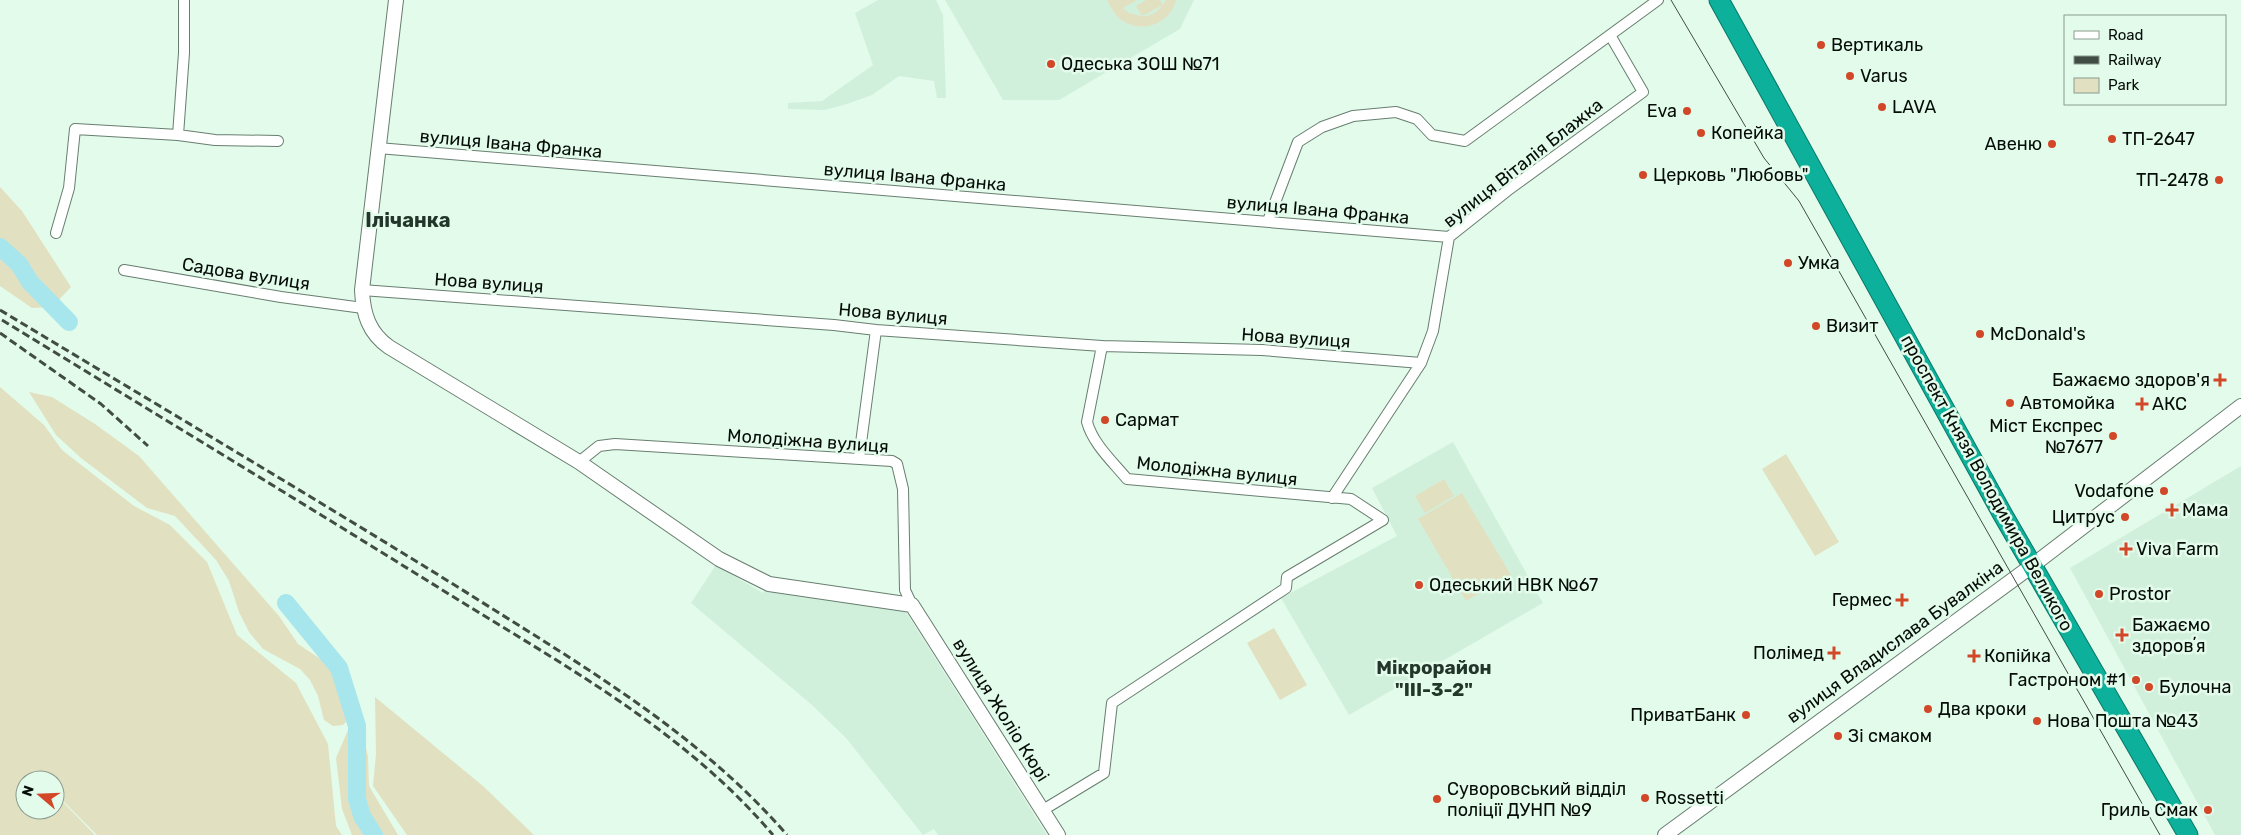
<svg xmlns="http://www.w3.org/2000/svg" width="2241" height="835" font-family="Rubik,sans-serif">
  <rect width="100%" height="100%" fill="#e3fbea"/>
  <path fill="#d1f0dc" d="M 878,0 L 936,0 L 943,15 L 946,98 L 937,98 L 934,81 L 899,76 L 872,95 L 847,104 L 825,110 L 788,109 L 788,103 L 822,101 L 873,65 L 855,13 Z
    M 945,0 L 1194,0 L 1180,29 L 1059,100 L 1003,100 Z
    M 1453,442 L 1543,603 L 1349,715 L 1281,598 L 1397,536 L 1372,488 Z
    M 2241,466 L 2241,835 L 2215,835 L 2070,568 Z
    M 716,565 L 763,593 L 767,586 L 891,606 L 906,612 L 1047,835 L 938,835 L 934,829 L 923,835 L 846,738 L 812,705 L 691,603 Z"/>
  <path fill="#e1e1c2" d="M 1107,0 L 1137,0 L 1123,8 L 1129,13 L 1142,16 L 1136,6 L 1146,0 L 1160,0 L 1163,5 L 1142,16 C 1153,17 1161,9 1166,0 L 1176,0 C 1171,23 1143,34 1123,21 C 1115,16 1111,8 1107,0 Z
    M 0,187 L 22,211 L 71,287 L 52,307 L 32,308 L 0,286 Z
    M 0,387 L 44,425 L 62,450 L 134,506 L 170,525 L 207,562 L 237,635 L 296,683 L 328,744 L 336,826 L 342,835 L 97,835 L 55,793 L 55,780 L 42,780 L 30,768 L 41,780 L 25,780 L 25,810 L 55,810 L 55,794 L 95,835 L 0,835 Z
    M 29,392 L 52,397 L 95,424 L 139,456 L 279,616 L 298,644 L 328,664 L 348,706 L 351,717 L 343,725 L 333,726 L 324,720 L 318,696 L 310,680 L 300,669 L 263,649 L 249,632 L 239,612 L 229,581 L 216,560 L 175,516 L 147,508 L 81,458 L 56,435 Z
    M 1786,454 L 1839,542 L 1815,556 L 1762,469 Z
    M 1444,479 L 1454,496 L 1425,513 L 1415,496 Z
    M 1462,493 L 1511,575 L 1466,601 L 1418,519 Z
    M 1274,628 L 1307,685 L 1280,700 L 1247,643 Z
    M 375,697 L 483,786 L 534,835 L 407,835 L 373,786 L 376,754 Z
    M 348,730 L 362,730 L 368,757 L 369,786 L 398,835 L 352,835 L 342,809 L 336,758 Z"/>
  <g fill="none" stroke-linecap="round" stroke-linejoin="round">
    <path stroke="#a8e6ed" stroke-width="18" d="M 0,247 L 19,264 L 30,282 L 69,322
      M 286,603 L 339,668 L 357,726 L 357,799 L 362,816 L 374,835"/>
    <g stroke="#687e70" stroke-width="12">
      <path id="street" d="M 178,135 L 215,140 L 278,141
        M 378,148 L 1449,237
        M 1268,221 L 1298,142 L 1322,127 L 1353,116 L 1396,112 L 1417,119 L 1432,135 L 1465,141 L 1658,0
        M 56,233 L 69,188 L 75,129 L 178,135 L 184,53 L 184,0
        M 124,270 L 281,297 L 363,308
        M 362,290 L 834,325 L 876,330 L 1102,346 L 1262,350 L 1421,363
        M 859,458 L 876,330
        M 579,462 L 599,446 L 615,444 L 892,461 L 897,464 L 903,489 L 905,590 L 912,605
        M 1332,498 L 1421,363 L 1433,331 L 1449,237 L 1507,191 L 1643,92 L 1610,35
        M 1043,810 L 1104,773 L 1112,703 L 1286,588 L 1287,577 L 1383,520 L 1351,499 L 1127,479 C 1113,462 1093,444 1087,422 L 1102,346"/>
    </g>
    <g stroke="#687e70" stroke-width="16">
      <path id="secondary" d="M 396,0 L 362,290 C 363,314 369,333 389,347 L 579,462 L 719,559 L 769,584 L 912,605 L 1058,835
        M 1665,835 L 2033,565 L 2241,406"/>
    </g>
    <g stroke="#0b7768" stroke-width="21">
      <path id="highway" d="M 1719,0 L 2003,515 L 2188,835"/>
    </g>
    <use href="#street" stroke="#fff" stroke-width="10"/>
    <use href="#secondary" stroke="#fff" stroke-width="14"/>
    <use href="#highway" stroke="#0db09b" stroke-width="19"/>
    <path stroke="#414c44" stroke-width="1" d="M 1671,0 L 1764,158 L 1799,201 L 2160,835"/>
    <path stroke="#414c44" stroke-width="3" stroke-dasharray="8 4" stroke-linecap="butt" d="M 0,310 C 154,403 308,494 461,589 C 576,662 697,731 787,835
      M 2,320 C 152,412 303,503 452,596 C 565,666 686,732 773,835
      M 0,333 L 101,404 L 148,446"/>
  </g>
  <g fill="#d14727" stroke="#e3fbea" stroke-width="2">
    <circle cx="1821" cy="45" r="5"/>
    <circle cx="1051" cy="64" r="5"/>
    <circle cx="1850" cy="76" r="5"/>
    <circle cx="1882" cy="107" r="5"/>
    <circle cx="1687" cy="111" r="5"/>
    <circle cx="1701" cy="133" r="5"/>
    <circle cx="2112" cy="139" r="5"/>
    <circle cx="2052" cy="144" r="5"/>
    <circle cx="1643" cy="175" r="5"/>
    <circle cx="2219" cy="180" r="5"/>
    <circle cx="1788" cy="263" r="5"/>
    <circle cx="1816" cy="326" r="5"/>
    <circle cx="1980" cy="334" r="5"/>
    <path d="M2217.5 372.5h5v5h5v5h-5v5h-5v-5h-5v-5h5z"/>
    <circle cx="2010" cy="403" r="5"/>
    <path d="M2139.5 396.5h5v5h5v5h-5v5h-5v-5h-5v-5h5z"/>
    <circle cx="1105" cy="420" r="5"/>
    <circle cx="2113" cy="436" r="5"/>
    <circle cx="2164" cy="491" r="5"/>
    <path d="M2169.5 502.5h5v5h5v5h-5v5h-5v-5h-5v-5h5z"/>
    <circle cx="2125" cy="517" r="5"/>
    <path d="M2123.5 541.5h5v5h5v5h-5v5h-5v-5h-5v-5h5z"/>
    <circle cx="1419" cy="585" r="5"/>
    <circle cx="2099" cy="594" r="5"/>
    <path d="M1899.5 592.5h5v5h5v5h-5v5h-5v-5h-5v-5h5z"/>
    <path d="M2119.5 627.5h5v5h5v5h-5v5h-5v-5h-5v-5h5z"/>
    <path d="M1831.5 645.5h5v5h5v5h-5v5h-5v-5h-5v-5h5z"/>
    <path d="M1971.5 648.5h5v5h5v5h-5v5h-5v-5h-5v-5h5z"/>
    <circle cx="2136" cy="680" r="5"/>
    <circle cx="2149" cy="687" r="5"/>
    <circle cx="1928" cy="709" r="5"/>
    <circle cx="1746" cy="715" r="5"/>
    <circle cx="2037" cy="721" r="5"/>
    <circle cx="1838" cy="736" r="5"/>
    <circle cx="1645" cy="798" r="5"/>
    <circle cx="1437" cy="799" r="5"/>
    <circle cx="2208" cy="810" r="5"/>
  </g>
  <g text-anchor="middle" stroke-width="5" stroke-linejoin="round" paint-order="stroke">
    <g font-size="18" fill="#060d08" stroke="#e3fbea" text-anchor="start">
      <text x="1831" y="51">Вертикаль</text>
      <text x="1061" y="70">Одеська ЗОШ №71</text>
      <text x="1860" y="82">Varus</text>
      <text x="1892" y="113">LAVA</text>
      <text x="1677" y="117" text-anchor="end">Eva</text>
      <text x="1711" y="139">Копейка</text>
      <text x="2122" y="145">ТП-2647</text>
      <text x="2042" y="150" text-anchor="end">Авеню</text>
      <text x="1653" y="181">Церковь "Любовь"</text>
      <text x="2209" y="186" text-anchor="end">ТП-2478</text>
      <text x="1798" y="269">Умка</text>
      <text x="1826" y="332">Визит</text>
      <text x="1990" y="340">McDonald's</text>
      <text x="2210" y="386" text-anchor="end">Бажаємо здоров'я</text>
      <text x="2020" y="409">Автомойка</text>
      <text x="2152" y="410">АКС</text>
      <text x="1115" y="426">Сармат</text>
      <text x="2103" y="432" text-anchor="end">Міст Експрес<tspan x="2103" dy="21">№7677</tspan></text>
      <text x="2154" y="497" text-anchor="end">Vodafone</text>
      <text x="2182" y="516">Мама</text>
      <text x="2115" y="523" text-anchor="end">Цитрус</text>
      <text x="2136" y="555">Viva Farm</text>
      <text x="1429" y="591">Одеський НВК №67</text>
      <text x="2109" y="600">Prostor</text>
      <text x="1892" y="606" text-anchor="end">Гермес</text>
      <text x="2132" y="631">Бажаємо<tspan x="2132" dy="21">здоровʼя</tspan></text>
      <text x="1824" y="659" text-anchor="end">Полімед</text>
      <text x="1984" y="662">Копійка</text>
      <text x="2126" y="686" text-anchor="end">Гастроном #1</text>
      <text x="2159" y="693">Булочна</text>
      <text x="1938" y="715">Два кроки</text>
      <text x="1736" y="721" text-anchor="end">ПриватБанк</text>
      <text x="2047" y="727">Нова Пошта №43</text>
      <text x="1848" y="742">Зі смаком</text>
      <text x="1447" y="795">Суворовський відділ<tspan x="1447" dy="21">поліції ДУНП №9</tspan></text>
      <text x="1655" y="804">Rossetti</text>
      <text x="2198" y="816" text-anchor="end">Гриль Смак</text>
    </g>
    <g font-size="18" fill="#060d08" stroke="#e3fbea">
      <text transform="translate(511 144) rotate(5)" y="6">вулиця Івана Франка</text>
      <text transform="translate(1523 163) rotate(-38)" y="6">вулиця Віталія Блажка</text>
      <text transform="translate(915 177) rotate(5)" y="6">вулиця Івана Франка</text>
      <text transform="translate(1318 210) rotate(5)" y="6">вулиця Івана Франка</text>
      <text transform="translate(246 274) rotate(9)" y="6">Садова вулиця</text>
      <text transform="translate(489 283) rotate(4)" y="6">Нова вулиця</text>
      <text transform="translate(893 314) rotate(5)" y="6">Нова вулиця</text>
      <text transform="translate(1296 338) rotate(4)" y="6">Нова вулиця</text>
      <text transform="translate(808 441) rotate(4)" y="6">Молодіжна вулиця</text>
      <text transform="translate(1217 471) rotate(6)" y="6">Молодіжна вулиця</text>
      <text transform="translate(1987 483) rotate(61)" y="6">проспект Князя Володимира Великого</text>
      <text transform="translate(1895 642) rotate(-36)" y="6">вулиця Владислава Бувалкіна</text>
      <text transform="translate(1001 710) rotate(58)" y="6">вулиця Жоліо Кюрі</text>
    </g>
    <g font-size="19" font-weight="bold" fill="#23362a" stroke="#e3fbea">
      <text x="1434" y="674">Мікрорайон<tspan x="1434" dy="22">"ІІІ-3-2"</tspan></text>
    </g>
    <g font-size="20" font-weight="bold" fill="#23362a" stroke="#e3fbea">
      <text x="408" y="227">Ілічанка</text>
    </g>
  </g>
  <rect x="2064" y="15" width="162" height="90" fill="#e3fbea" stroke="#8b9c90"/>
  <rect x="2074" y="31" width="25" height="8" fill="#ffffff" stroke="#8b9c90"/>
  <text x="2108" y="40" font-size="15" fill="#060d08">Road</text>
  <rect x="2074" y="56" width="25" height="8" fill="#414c44" stroke="#8b9c90"/>
  <text x="2108" y="65" font-size="15" fill="#060d08">Railway</text>
  <rect x="2074" y="78" width="25" height="15" fill="#e1e1c2" stroke="#8b9c90"/>
  <text x="2108" y="90" font-size="15" fill="#060d08">Park</text>
  <g transform="translate(40 795) rotate(289)"><circle r="24" fill="#e3fbea" stroke="#8b9c90"/>
  <path d="M0-4L9 19L0 12L-9 19Z" fill="#d14727"/>
  <text y="-8" font-size="14" font-weight="bold" text-anchor="middle" fill="#060d08">N</text>
  </g>
</svg>
